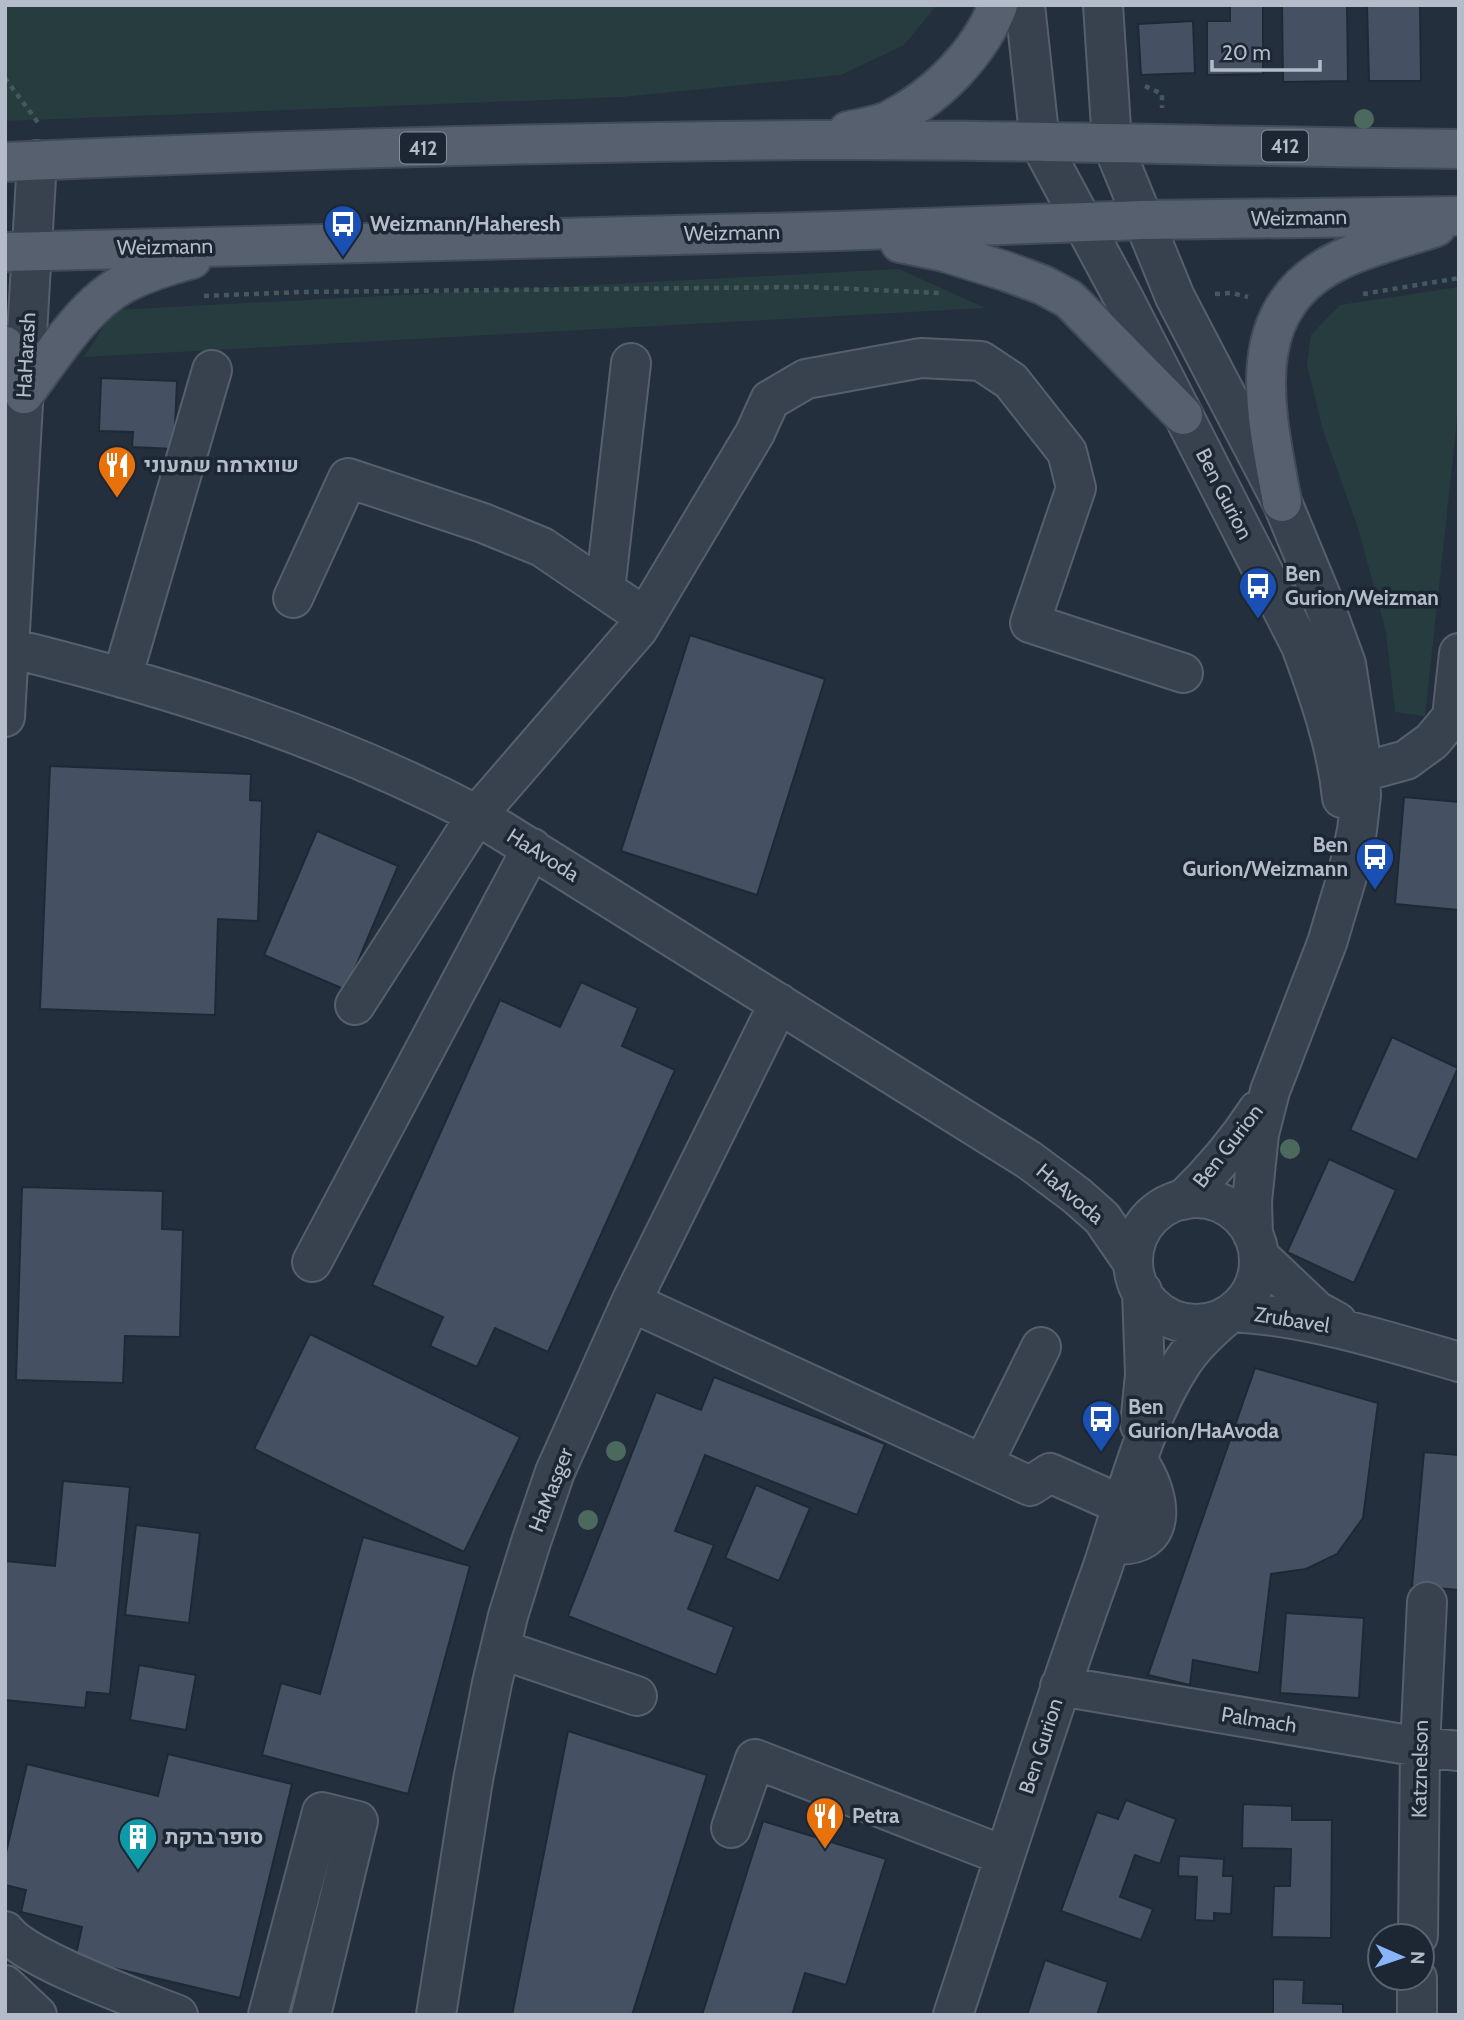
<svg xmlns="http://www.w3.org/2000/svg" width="1464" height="2020" font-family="Cabin,Heebo,sans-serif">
  <rect width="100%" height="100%" fill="#242f3e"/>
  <path fill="#263c3f" d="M 5,5 L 937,5 L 904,45 L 841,75 L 622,97 L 5,121 Z
    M 899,269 L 985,308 L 84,357 L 114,310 Z
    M 1459,287 L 1459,402 L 1425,716 L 1395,712 L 1386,632 L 1359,531 L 1322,427 L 1307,365 L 1311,335 L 1340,305 Z"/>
  <path fill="#455162" stroke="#1f2835" stroke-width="2" d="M 1230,5 L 1263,5 L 1263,74 L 1207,75 L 1207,21 L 1230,21 Z
    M 1282,5 L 1347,5 L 1348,81 L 1283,82 Z
    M 1367,5 L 1420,5 L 1421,81 L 1369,81 Z
    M 1193,21 L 1195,73 L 1141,75 L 1138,24 Z
    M 101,378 L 177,381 L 174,449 L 132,447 L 133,432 L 99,431 Z
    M 690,635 L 825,679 L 757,895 L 621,851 Z
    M 50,766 L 251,774 L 250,800 L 262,801 L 258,921 L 218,919 L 215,1015 L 40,1009 Z
    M 1404,797 L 1459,802 L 1459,910 L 1395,904 Z
    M 317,831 L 398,866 L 346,990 L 264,955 Z
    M 581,982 L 638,1008 L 622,1046 L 675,1070 L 548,1352 L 495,1328 L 477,1367 L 430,1346 L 443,1317 L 372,1285 L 500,1000 L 560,1027 Z
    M 1392,1037 L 1458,1068 L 1417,1160 L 1350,1130 Z
    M 1329,1159 L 1396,1190 L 1354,1283 L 1287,1252 Z
    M 22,1187 L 163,1191 L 162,1229 L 183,1230 L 180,1337 L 125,1336 L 123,1383 L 16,1380 Z
    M 310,1334 L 520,1437 L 464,1552 L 254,1449 Z
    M 1255,1368 L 1378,1403 L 1363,1518 L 1337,1554 L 1306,1569 L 1271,1574 L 1259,1673 L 1193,1660 L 1190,1685 L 1148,1675 Z
    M 714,1377 L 885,1444 L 857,1515 L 705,1455 L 675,1531 L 714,1545 L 688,1609 L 734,1627 L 716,1675 L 568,1616 L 656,1392 L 701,1410 Z
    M 1424,1452 L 1459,1455 L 1459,1590 L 1412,1586 Z
    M 63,1481 L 130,1487 L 110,1694 L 87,1692 L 85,1708 L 5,1700 L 5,1561 L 55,1566 Z
    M 756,1485 L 810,1508 L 779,1581 L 725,1558 Z
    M 136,1525 L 200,1533 L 189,1623 L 125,1615 Z
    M 363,1537 L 470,1566 L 408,1794 L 262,1755 L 281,1683 L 320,1694 Z
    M 1286,1613 L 1364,1618 L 1359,1698 L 1280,1693 Z
    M 139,1665 L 196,1675 L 186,1730 L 130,1720 Z
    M 568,1731 L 707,1775 L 632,2015 L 512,2015 Z
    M 168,1754 L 292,1784 L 240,1998 L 75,1959 L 82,1927 L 21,1912 L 26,1890 L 5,1885 L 5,1857 L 27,1764 L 158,1796 Z
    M 1126,1800 L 1176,1819 L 1160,1864 L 1135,1855 L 1120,1897 L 1153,1909 L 1141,1940 L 1061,1911 L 1097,1812 L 1118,1819 Z
    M 1243,1804 L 1292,1806 L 1292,1820 L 1332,1820 L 1331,1938 L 1272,1937 L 1274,1886 L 1290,1886 L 1291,1849 L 1242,1848 Z
    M 763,1821 L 886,1859 L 846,1985 L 805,1973 L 792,2015 L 702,2015 Z
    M 1179,1856 L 1224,1859 L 1223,1876 L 1233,1876 L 1231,1914 L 1214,1913 L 1214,1921 L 1195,1920 L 1197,1877 L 1178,1876 Z
    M 1045,1960 L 1108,1982 L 1097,2015 L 1027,2015 Z
    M 1273,1979 L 1304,1980 L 1303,2003 L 1343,2004 L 1343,2015 L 1273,2015 Z"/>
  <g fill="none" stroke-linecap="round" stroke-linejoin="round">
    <g stroke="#565f6c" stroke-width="42">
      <path id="minor" d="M 1025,5 L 1040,143 L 1124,299 L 1301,646 C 1319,695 1337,746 1342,798
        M 1103,5 L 1112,143 L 1175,297 L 1282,502 L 1323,601 L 1346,664 L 1359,747 L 1361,795 L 1357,830 L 1348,873 L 1327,943 L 1270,1091 L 1259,1134 L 1252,1201 L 1253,1235
        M 605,590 L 631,363
        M 293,598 L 348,478 L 483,523 L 542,547 L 645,617
        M 10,648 C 172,688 328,737 477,815 L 1029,1160 L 1076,1195 L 1102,1218 L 1133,1263
        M 122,678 L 212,370
        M 5,717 L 37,160
        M 1362,772 L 1406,760 L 1432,741 L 1452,717 L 1459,653
        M 355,1005 L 477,815 L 638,629 L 755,433 L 770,400 L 806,379 L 921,358 L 981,361 L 1011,381 L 1067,452 L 1076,488 L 1030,623 L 1183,673
        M1133 1261a63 63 0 1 1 126 0a63 63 0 1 1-126 0Z
        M 1183,1200 C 1212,1172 1236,1144 1258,1110
        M 1259,1256 L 1317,1311 L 1337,1322
        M 312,1262 L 532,848
        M 631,1302 L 1030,1486 L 1050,1473 L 1124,1506
        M 1234,1312 C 1311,1317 1384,1340 1459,1362
        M 1140,1425 L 1145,1375 L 1142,1291
        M 983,1464 L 1041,1347
        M 1110,1544 C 1171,1551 1162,1496 1138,1461
        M 500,1649 L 637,1696
        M 1060,1686 L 1420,1747 L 1459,1751
        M 731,1828 L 755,1759 L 1005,1856
        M 5,1931 C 27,1960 140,2000 178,2015
        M 1418,1936 L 1420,1747 L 1427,1602
        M 5,1985 L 37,2015
        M 268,2015 L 322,1812 L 358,1821 L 311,2015
        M 436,2015 L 473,1780 L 492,1683 L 508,1616 L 531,1542 L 555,1472 L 631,1302 L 779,1003
        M 953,2015 C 1002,1867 1048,1718 1101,1572 C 1125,1502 1143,1421 1184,1360 C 1195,1344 1210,1330 1224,1318
        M 1417,2015 L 1417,1978"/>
    </g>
    <g stroke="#414a57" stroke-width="42">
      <path id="major" d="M 848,131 C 861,128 878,126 890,120 C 936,97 980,53 998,5
        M 5,162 C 273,150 541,142 809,140 C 1025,139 1242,147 1459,149
        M 900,243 L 944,252 L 1005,271 L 1043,285 L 1069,299 L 1183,415
        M 5,252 L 837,231 L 1143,220 L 1459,216
        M 5,346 L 9,351 L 24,394
        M 24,394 C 52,357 84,304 125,283 C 147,272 169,265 192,259
        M 1282,502 C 1266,411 1237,306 1344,258 C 1373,245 1406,237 1436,227"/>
    </g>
    <path stroke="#44595c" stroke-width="4.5" stroke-dasharray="5 5" stroke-linecap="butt" d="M 5,78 L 39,124
      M 1145,86 L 1162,94 L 1162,108
      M 1215,294 L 1232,293 L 1248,297
      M 1363,294 L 1459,278
      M 204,296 L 300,292 L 809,287 L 940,293"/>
    <use href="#minor" stroke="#38414e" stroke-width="38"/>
    <use href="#major" stroke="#56606e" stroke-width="38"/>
  </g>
  <g fill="#4b6a5d">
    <circle cx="1364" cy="119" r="10"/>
    <circle cx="1290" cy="1149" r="10"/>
    <circle cx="616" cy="1451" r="10"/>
    <circle cx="588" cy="1520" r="10"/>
  </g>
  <defs>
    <g id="bus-pin" transform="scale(2.0125)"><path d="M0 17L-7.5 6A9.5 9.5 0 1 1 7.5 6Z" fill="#1a4fb4" stroke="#1d2633"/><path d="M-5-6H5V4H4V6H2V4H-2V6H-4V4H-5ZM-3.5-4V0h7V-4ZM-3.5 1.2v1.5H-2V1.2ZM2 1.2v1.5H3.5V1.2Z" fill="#fff"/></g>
    <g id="restaurant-pin" transform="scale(2.0125)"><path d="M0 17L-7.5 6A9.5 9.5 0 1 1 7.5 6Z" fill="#e8710a" stroke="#1d2633"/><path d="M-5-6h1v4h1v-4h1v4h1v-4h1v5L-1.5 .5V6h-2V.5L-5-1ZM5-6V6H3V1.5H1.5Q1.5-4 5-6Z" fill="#fff"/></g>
    <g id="building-pin" transform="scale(2.0125)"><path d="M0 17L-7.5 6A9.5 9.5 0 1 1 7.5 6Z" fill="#0f9aa8" stroke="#1d2633"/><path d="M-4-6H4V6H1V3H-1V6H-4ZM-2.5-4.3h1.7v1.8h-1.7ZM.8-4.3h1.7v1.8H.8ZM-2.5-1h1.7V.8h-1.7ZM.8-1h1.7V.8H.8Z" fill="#fff"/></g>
  </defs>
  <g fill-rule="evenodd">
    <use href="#bus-pin" x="343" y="224"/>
    <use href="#restaurant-pin" x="117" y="465"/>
    <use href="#bus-pin" x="1258" y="586"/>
    <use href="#bus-pin" x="1375" y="857"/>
    <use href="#bus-pin" x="1101" y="1419"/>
    <use href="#restaurant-pin" x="825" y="1816"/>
    <use href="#building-pin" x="138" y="1837"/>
  </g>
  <g text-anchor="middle" stroke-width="7" stroke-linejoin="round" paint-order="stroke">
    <g fill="#1d2633" stroke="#878f9c" stroke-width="2">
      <rect x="1262" y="130.5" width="46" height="31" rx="5"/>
      <rect x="400" y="132.5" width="46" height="31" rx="5"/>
    </g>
    <g font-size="19" font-weight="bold" fill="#b4bcc9">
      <text x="1285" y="153">412</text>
      <text x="423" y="155">412</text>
    </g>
    <g font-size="21" fill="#b4bcc9" stroke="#1d2633">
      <text transform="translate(1299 218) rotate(-1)" y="7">Weizmann</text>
      <text transform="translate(732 233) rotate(-1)" y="7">Weizmann</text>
      <text transform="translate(165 247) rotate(-1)" y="7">Weizmann</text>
      <text transform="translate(26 355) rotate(-87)" y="7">HaHarash</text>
      <text transform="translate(1224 494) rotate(63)" y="7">Ben Gurion</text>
      <text transform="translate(543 855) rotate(32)" y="7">HaAvoda</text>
      <text transform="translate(1228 1146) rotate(-52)" y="7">Ben Gurion</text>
      <text transform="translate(1070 1194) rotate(40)" y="7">HaAvoda</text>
      <text transform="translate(1292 1320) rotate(9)" y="7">Zrubavel</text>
      <text transform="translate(551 1490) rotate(-69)" y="7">HaMasger</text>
      <text transform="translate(1259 1720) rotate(9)" y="7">Palmach</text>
      <text transform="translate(1041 1746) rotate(-72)" y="7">Ben Gurion</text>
      <text transform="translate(1420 1769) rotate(-89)" y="7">Katznelson</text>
    </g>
    <g font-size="21" font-weight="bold" fill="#b4bcc9" stroke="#1d2633" text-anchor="start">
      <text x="370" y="231">Weizmann/Haheresh</text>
      <text x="144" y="472">שווארמה שמעוני</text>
      <text x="1285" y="581">Ben<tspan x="1285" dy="24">Gurion/Weizman</tspan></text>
      <text x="1348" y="852" text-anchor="end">Ben<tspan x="1348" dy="24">Gurion/Weizmann</tspan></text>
      <text x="1128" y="1414">Ben<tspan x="1128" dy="24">Gurion/HaAvoda</tspan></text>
      <text x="852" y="1823">Petra</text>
      <text x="165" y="1844">סופר ברקת</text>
    </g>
  </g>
  <rect width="1464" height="2020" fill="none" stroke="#b4bcc9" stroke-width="14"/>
  <g transform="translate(1401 1957) rotate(92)"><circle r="33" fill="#1d2633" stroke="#59626f" stroke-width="2"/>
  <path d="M0-5L12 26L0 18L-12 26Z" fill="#8ab4f8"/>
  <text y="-10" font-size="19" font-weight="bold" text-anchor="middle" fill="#b4bcc9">N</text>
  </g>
  <path d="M1212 60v10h108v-10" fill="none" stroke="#b4bcc9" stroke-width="3.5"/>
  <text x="1222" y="60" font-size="21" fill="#b4bcc9" stroke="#1d2633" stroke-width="5" paint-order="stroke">20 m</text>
</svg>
